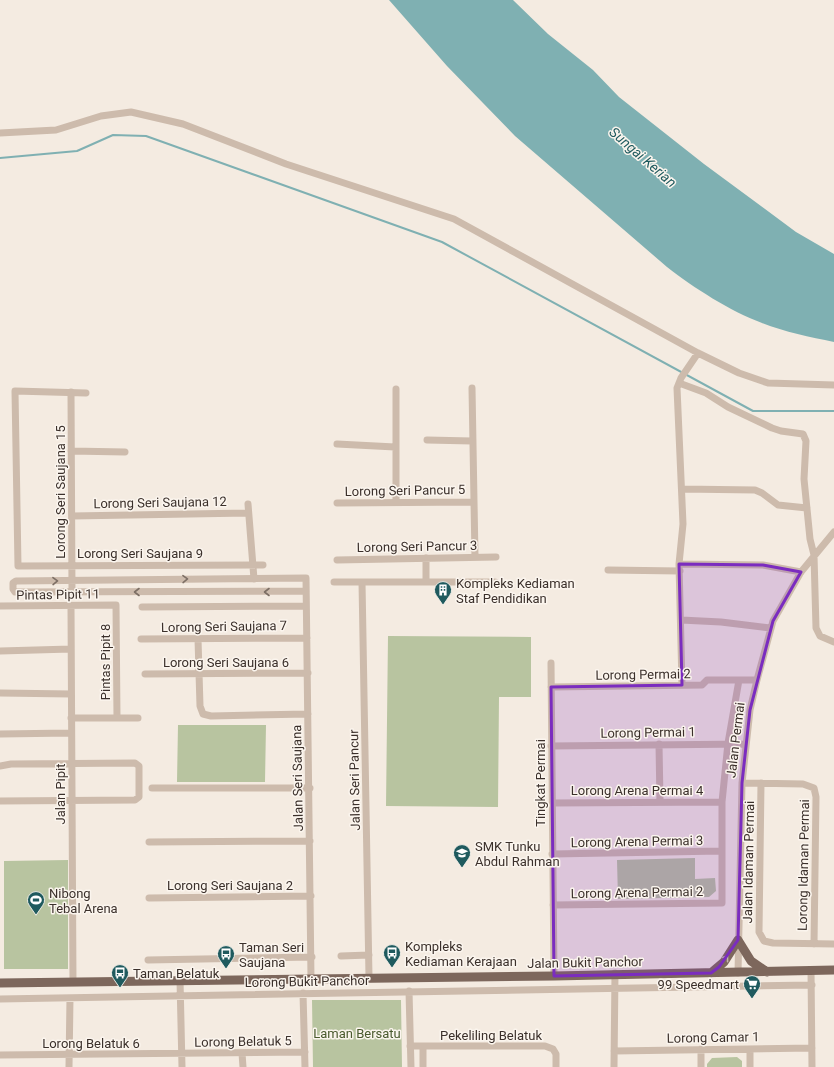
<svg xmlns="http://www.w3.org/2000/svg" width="834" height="1067" font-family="Roboto,sans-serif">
  <rect width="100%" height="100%" fill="#f4ebe1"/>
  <path fill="#b8c4a0" d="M 388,636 L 531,637 L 531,697 L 499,697 L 498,807 L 386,806 Z
    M 178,725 L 266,725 L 265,782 L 177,782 Z
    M 695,858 L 695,879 L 715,878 L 716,891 L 709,897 L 618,899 L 617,860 Z
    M 68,860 L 68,969 L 4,969 L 4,861 Z
    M 312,1000 L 401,1000 L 402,1067 L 313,1067 Z
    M 737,1057 L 742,1061 L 742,1067 L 707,1067 L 707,1064 L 712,1058 Z"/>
  <path fill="#7fb0b2" d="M 389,0 L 513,0 L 548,34 L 593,70 L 619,97 L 704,164 L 796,232 L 834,254 L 834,342 C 810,337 785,332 762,323 C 730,311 694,288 667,267 L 515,136 L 447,66 Z"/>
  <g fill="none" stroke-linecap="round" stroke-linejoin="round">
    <path stroke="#7fb0b2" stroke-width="2" d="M 0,158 L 77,151 L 113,135 L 146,136 L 442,242 L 753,411 L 834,411"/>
    <path stroke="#cdbbac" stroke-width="7" d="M 0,133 L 56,130 L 101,116 L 131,112 L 183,124 L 286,164 L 454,219 L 698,353 L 739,373 L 768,383 L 834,385
      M 679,383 L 706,393 L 728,407 L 772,428 L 781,431 L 803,434 L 806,441 L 804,479 L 810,539 L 814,555 L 816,628 L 820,636 L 834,642
      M 472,388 L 475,557
      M 396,389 L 396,502
      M 71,392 L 72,592
      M 86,393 L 15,391 L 18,566 L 263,565
      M 427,440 L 472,441
      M 337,444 L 395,447
      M 71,451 L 125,452
      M 682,489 L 755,490 L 762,493 L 778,505 L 807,508
      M 337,503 L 474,502
      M 248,504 L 254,579
      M 72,516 L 248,513
      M 337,560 L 496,557
      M 679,564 L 763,565 L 801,572
      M 608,570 L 680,571
      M 334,582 L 495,582
      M 362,582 L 369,977
      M 426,582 L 426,558
      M 306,591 L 15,592 L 13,589 L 13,583 L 16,581 L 306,578 L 311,978
      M 0,606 L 116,605 L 117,718
      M 71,606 L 73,982
      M 142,607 L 306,606
      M 681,620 L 721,622 L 770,628
      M 141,639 L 307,638
      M 198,639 L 200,706 L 203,714 L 211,716 L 308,714
      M 0,651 L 71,649
      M 551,663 L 554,976
      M 145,674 L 308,673
      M 682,685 L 679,564 L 683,524 L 677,388 L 681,378 L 698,353
      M 551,687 L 702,685 L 707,680 L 757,680
      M 0,693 L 71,694
      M 71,718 L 138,718
      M 0,734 L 71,733
      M 659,744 L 660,802
      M 551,746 L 746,744
      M 0,766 L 11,764 L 135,763 L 139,766 L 139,797 L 135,800 L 0,801
      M 742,783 L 803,784 L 814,788 L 816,797 L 814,944
      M 761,783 L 759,932 L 764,941 L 773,943 L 834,944
      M 152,788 L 310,788
      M 552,803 L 722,802
      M 149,842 L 310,841
      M 552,854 L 721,851
      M 149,898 L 311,896
      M 553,905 L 722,903 L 722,802 L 728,743 L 739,680
      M 341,956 L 369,955
      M 148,960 L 312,957
      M 811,970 L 812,1067
      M 738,973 L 742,783 L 750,710 L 757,680 L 773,621 L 801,572 L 834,532
      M 180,980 L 182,1067
      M 409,991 L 411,1067
      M 303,993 L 305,1067
      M 0,999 L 812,985
      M 410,1046 L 545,1046 L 553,1049 L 556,1054 L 556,1067
      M 423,1046 L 423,1067
      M 750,1049 L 750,1067
      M 614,1051 L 812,1048
      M 242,1053 L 243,1067
      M 0,1055 L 305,1052
      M 69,1067 L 70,998
      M 614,1067 L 615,973
      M 701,1067 L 701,1049"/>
    <path stroke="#7d675c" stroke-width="9" d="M 738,940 L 751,961 L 767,972
      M 711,973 L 724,962 L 738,940
      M 0,983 L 554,976 L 834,970"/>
  </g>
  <defs><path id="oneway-chevron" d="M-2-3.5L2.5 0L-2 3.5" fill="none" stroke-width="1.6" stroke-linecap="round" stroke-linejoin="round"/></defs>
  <g stroke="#7d6f65">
    <use href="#oneway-chevron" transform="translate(185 579) rotate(-1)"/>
    <use href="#oneway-chevron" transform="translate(55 581) rotate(-1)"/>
    <use href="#oneway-chevron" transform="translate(137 592) rotate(180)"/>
    <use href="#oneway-chevron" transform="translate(267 592) rotate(180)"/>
  </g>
  <use stroke="#c2b5ac" href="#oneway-chevron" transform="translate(726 958) rotate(-53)"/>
  <path fill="#7b2cbf" fill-opacity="0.2" stroke="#7b2cbf" stroke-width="3" stroke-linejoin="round" d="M 679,564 L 763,565 L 801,572 L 773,621 L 750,710 L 742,783 L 738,940 L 719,967 L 711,973 L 554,976 L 551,687 L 682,685 Z"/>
  <defs>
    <g id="building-pin" transform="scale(0.9)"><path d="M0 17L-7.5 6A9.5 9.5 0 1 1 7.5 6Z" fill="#1f5a5e" stroke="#fbf5ee"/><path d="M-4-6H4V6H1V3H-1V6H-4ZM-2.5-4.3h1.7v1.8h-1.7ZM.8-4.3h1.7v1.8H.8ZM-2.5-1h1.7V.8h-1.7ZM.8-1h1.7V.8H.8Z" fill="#fff"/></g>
    <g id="school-pin" transform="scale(0.9)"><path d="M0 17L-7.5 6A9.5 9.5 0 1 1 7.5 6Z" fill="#1f5a5e" stroke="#fbf5ee"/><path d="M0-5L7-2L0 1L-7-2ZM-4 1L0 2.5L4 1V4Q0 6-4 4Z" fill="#fff"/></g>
    <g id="stadium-pin" transform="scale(0.9)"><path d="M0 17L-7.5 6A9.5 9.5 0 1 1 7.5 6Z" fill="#1f5a5e" stroke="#fbf5ee"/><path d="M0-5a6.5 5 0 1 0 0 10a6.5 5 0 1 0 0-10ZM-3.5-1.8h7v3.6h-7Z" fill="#fff"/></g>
    <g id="bus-pin" transform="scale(0.9)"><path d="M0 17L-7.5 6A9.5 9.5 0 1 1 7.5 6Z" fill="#1f5a5e" stroke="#fbf5ee"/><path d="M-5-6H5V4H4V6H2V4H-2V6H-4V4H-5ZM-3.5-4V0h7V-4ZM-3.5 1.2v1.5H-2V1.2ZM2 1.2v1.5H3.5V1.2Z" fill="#fff"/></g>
    <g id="supermarket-pin" transform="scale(0.9)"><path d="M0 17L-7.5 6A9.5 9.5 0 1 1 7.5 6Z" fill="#1f5a5e" stroke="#fbf5ee"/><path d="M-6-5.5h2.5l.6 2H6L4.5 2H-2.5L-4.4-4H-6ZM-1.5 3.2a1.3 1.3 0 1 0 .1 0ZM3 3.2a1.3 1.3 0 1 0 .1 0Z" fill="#fff"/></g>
  </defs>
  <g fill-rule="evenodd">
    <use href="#building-pin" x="443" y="590"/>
    <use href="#school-pin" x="462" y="853"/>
    <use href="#stadium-pin" x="36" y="900"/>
    <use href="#bus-pin" x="392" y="953"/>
    <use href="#bus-pin" x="226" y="954"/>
    <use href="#bus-pin" x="120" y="973"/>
    <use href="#supermarket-pin" x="752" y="984"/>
  </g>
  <g text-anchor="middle" stroke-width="3" stroke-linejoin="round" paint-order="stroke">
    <g font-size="13" fill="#3b302b" stroke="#fbf5ee">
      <text transform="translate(405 490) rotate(-1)" y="5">Lorong Seri Pancur 5</text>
      <text transform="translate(60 492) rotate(-90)" y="5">Lorong Seri Saujana 15</text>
      <text transform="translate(160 502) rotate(-1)" y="5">Lorong Seri Saujana 12</text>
      <text transform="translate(417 546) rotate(-1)" y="5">Lorong Seri Pancur 3</text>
      <text x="140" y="558">Lorong Seri Saujana 9</text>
      <text transform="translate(58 594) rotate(-1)" y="5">Pintas Pipit 11</text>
      <text transform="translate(224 626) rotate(-1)" y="5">Lorong Seri Saujana 7</text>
      <text transform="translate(105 662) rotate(-90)" y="5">Pintas Pipit 8</text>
      <text x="226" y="667">Lorong Seri Saujana 6</text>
      <text transform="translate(643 674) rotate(-1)" y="5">Lorong Permai 2</text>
      <text transform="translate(648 732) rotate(-1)" y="5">Lorong Permai 1</text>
      <text transform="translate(735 740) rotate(-83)" y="5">Jalan Permai</text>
      <text transform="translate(297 778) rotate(-91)" y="5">Jalan Seri Saujana</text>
      <text transform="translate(354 780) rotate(-91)" y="5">Jalan Seri Pancur</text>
      <text transform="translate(540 783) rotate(-90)" y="5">Tingkat Permai</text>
      <text x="637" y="795">Lorong Arena Permai 4</text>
      <text transform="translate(60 794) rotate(-90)" y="5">Jalan Pipit</text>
      <text transform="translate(637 841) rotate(-1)" y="5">Lorong Arena Permai 3</text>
      <text transform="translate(748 862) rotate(-89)" y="5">Jalan Idaman Permai</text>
      <text transform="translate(803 865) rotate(-89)" y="5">Lorong Idaman Permai</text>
      <text x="230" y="890">Lorong Seri Saujana 2</text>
      <text transform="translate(637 892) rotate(-1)" y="5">Lorong Arena Permai 2</text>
      <text transform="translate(585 962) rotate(-1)" y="5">Jalan Bukit Panchor</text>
      <text transform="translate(307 981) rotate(-1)" y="5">Lorong Bukit Panchor</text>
      <text x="491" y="1040">Pekeliling Belatuk</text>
      <text transform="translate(713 1037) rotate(-1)" y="5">Lorong Camar 1</text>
      <text transform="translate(243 1041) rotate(-1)" y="5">Lorong Belatuk 5</text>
      <text x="91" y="1048">Lorong Belatuk 6</text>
    </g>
    <g font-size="13" fill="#3b302b" stroke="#fbf5ee" text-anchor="start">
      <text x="456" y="588">Kompleks Kediaman<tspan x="456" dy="15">Staf Pendidikan</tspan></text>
      <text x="475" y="851">SMK Tunku<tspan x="475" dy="15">Abdul Rahman</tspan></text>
      <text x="49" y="898">Nibong<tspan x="49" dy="15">Tebal Arena</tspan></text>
      <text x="405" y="951">Kompleks<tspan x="405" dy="15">Kediaman Kerajaan</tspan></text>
      <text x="239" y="952">Taman Seri<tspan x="239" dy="15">Saujana</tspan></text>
      <text x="133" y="978">Taman Belatuk</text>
      <text x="739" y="989" text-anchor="end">99 Speedmart</text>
    </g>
    <g font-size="13" fill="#4a5a2e" stroke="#fbf5ee">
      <text x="357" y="1038">Laman Bersatu</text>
    </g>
    <g font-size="14" font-style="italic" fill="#1f5a5e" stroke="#fbf5ee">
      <text transform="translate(643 157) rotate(41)" y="5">Sungai Kerian</text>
    </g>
  </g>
</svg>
